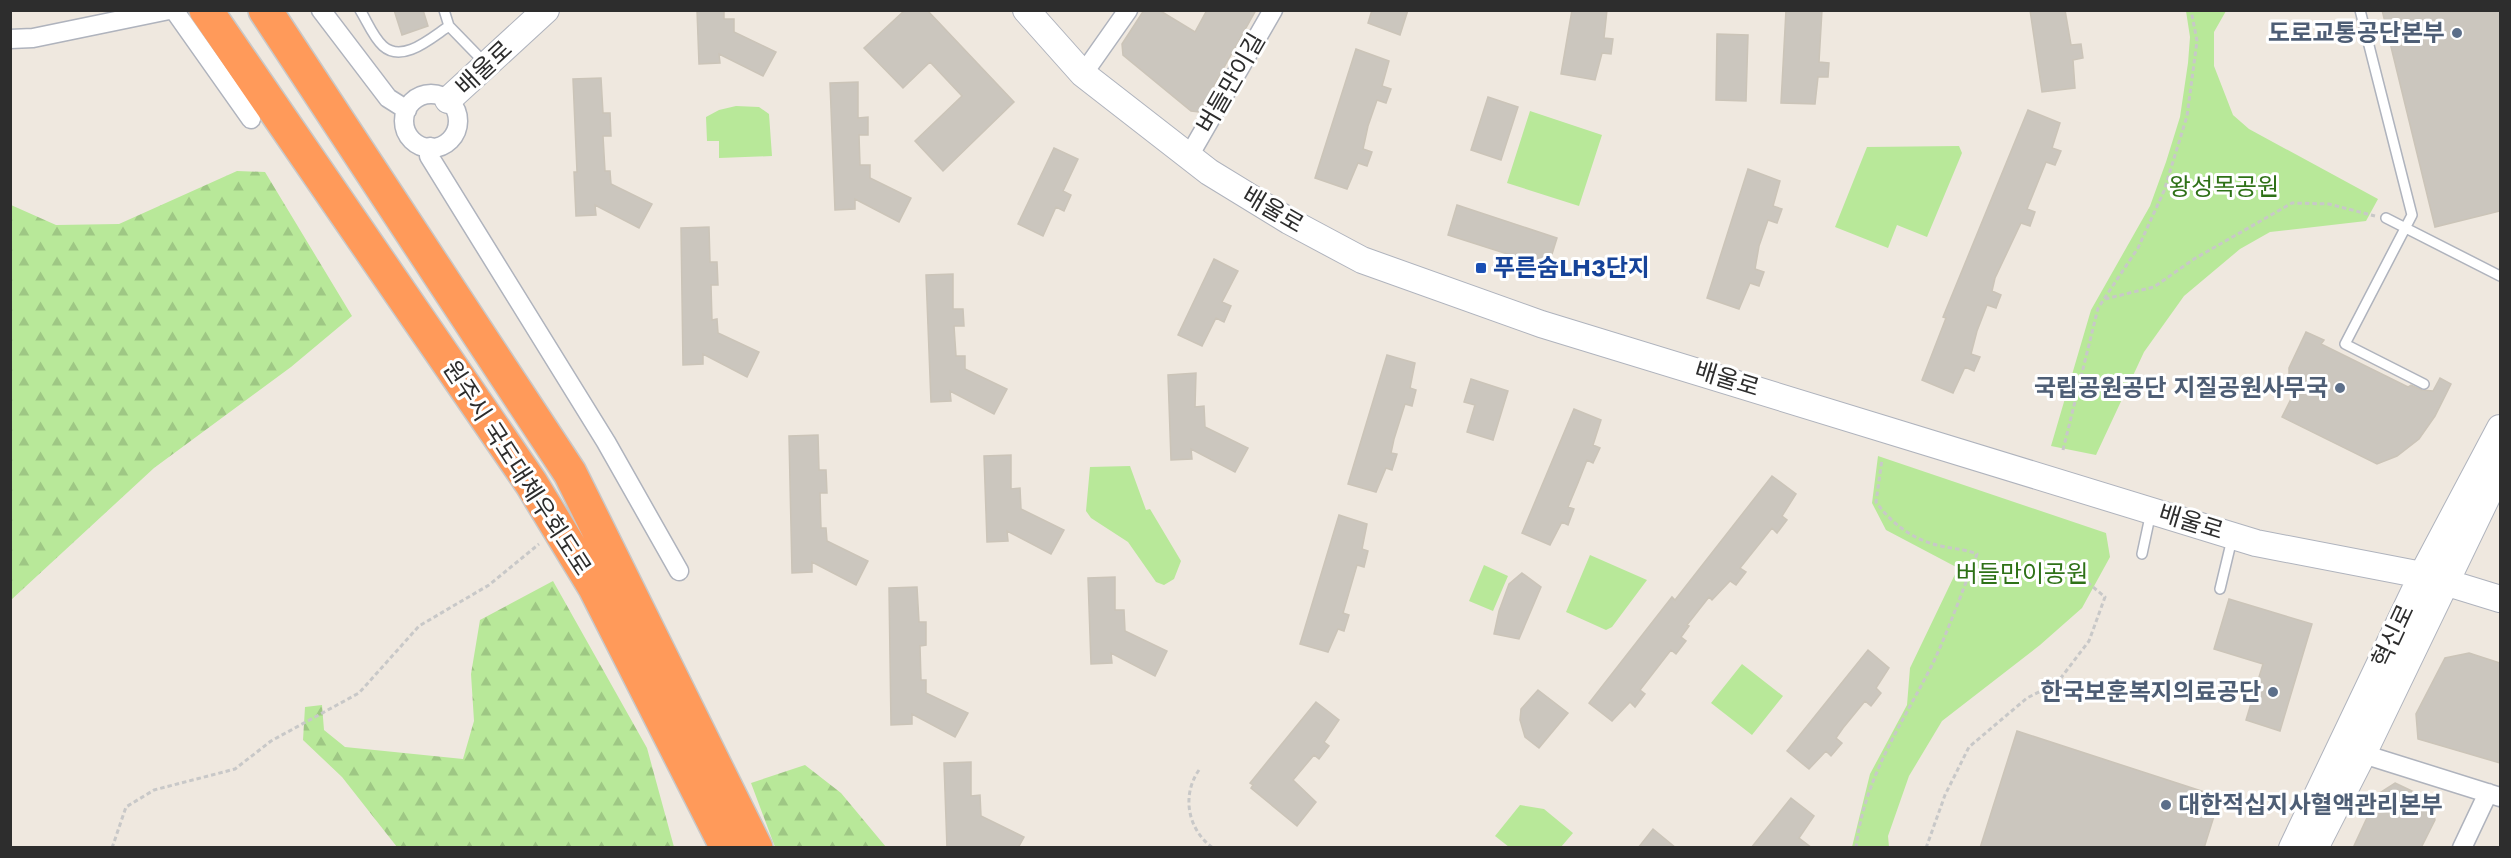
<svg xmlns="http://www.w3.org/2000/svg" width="2511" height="858" font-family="Jost,'Noto Sans KR',sans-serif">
  <defs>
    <pattern id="forest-firs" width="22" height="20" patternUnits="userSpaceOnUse" patternTransform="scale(1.5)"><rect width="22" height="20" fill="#b8e899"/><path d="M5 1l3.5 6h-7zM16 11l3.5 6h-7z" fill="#9ec784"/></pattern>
  </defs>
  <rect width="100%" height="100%" fill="#efe8df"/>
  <path fill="url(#forest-firs)" d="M 237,171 L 265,172 L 352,316 L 291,367 L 154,468 L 11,600 L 11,205 L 56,225 L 119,224 Z
    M 553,581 L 647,748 L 674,847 L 397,847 L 342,777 L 303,740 L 305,707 L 322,705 L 324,730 L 345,747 L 463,759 L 474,721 L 471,674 L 480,620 Z
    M 805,765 L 841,793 L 886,847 L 775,847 L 751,783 Z"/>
  <path fill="#b8e899" d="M 2186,11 L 2226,11 L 2214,32 L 2214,66 L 2233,115 L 2249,129 L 2378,199 L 2366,221 L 2270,232 L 2240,249 L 2184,296 L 2144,352 L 2096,455 L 2051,446 L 2091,310 L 2150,206 L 2166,162 L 2180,117 L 2188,63 L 2190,37 Z
    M 736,106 L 759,107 L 769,114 L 772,156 L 719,158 L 719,141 L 707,141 L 706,117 L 719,110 Z
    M 1530,111 L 1602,135 L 1579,206 L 1507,183 Z
    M 1959,146 L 1962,153 L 1927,237 L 1897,225 L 1888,248 L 1835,227 L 1867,147 Z
    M 1878,456 L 2106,533 L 2110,557 L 2082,608 L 2040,645 L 1942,721 L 1909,776 L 1888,836 L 1889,847 L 1852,847 L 1870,774 L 1907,705 L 1910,668 L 1958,568 L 1886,530 L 1872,503 Z
    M 1130,466 L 1146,510 L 1150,509 L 1181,561 L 1174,579 L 1164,585 L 1156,582 L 1128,542 L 1091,518 L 1086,511 L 1090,467 Z
    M 1590,555 L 1647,580 L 1612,627 L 1606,630 L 1566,612 Z
    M 1484,565 L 1508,576 L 1493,611 L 1469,601 Z
    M 1742,664 L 1783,696 L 1752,735 L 1711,703 Z
    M 1520,805 L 1544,809 L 1573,833 L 1561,847 L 1509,847 L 1495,836 Z"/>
  <path fill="#cbc6be" stroke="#cbc4b8" stroke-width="1.5" d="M 394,10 L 423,10 L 428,26 L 402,35 Z
    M 697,10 L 724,10 L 724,19 L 734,19 L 734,32 L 776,52 L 763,76 L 719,54 L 720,63 L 699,64 Z
    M 905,10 L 927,10 L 1014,102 L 943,171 L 915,141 L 962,96 L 930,62 L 903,88 L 864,48 Z
    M 1144,10 L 1159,10 L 1195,32 L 1207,10 L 1256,10 L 1199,112 L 1191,111 L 1123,55 L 1122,44 Z
    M 1372,10 L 1408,10 L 1400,35 L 1368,23 Z
    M 1572,10 L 1607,10 L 1604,38 L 1613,39 L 1611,54 L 1602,53 L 1595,80 L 1561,74 Z
    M 1786,10 L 1822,10 L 1819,62 L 1829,63 L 1828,77 L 1818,77 L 1815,104 L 1781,103 Z
    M 2030,10 L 2065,10 L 2071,45 L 2081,44 L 2083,58 L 2073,60 L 2075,88 L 2042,92 Z
    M 2382,10 L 2500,10 L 2500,211 L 2435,227 Z
    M 1717,34 L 1748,35 L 1746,101 L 1716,100 Z
    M 1356,49 L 1389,61 L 1382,86 L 1391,89 L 1386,103 L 1377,100 L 1368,126 L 1363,149 L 1372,152 L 1367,166 L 1358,163 L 1347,189 L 1315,178 Z
    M 601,78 L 603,113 L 610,113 L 611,136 L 603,136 L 605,171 L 610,171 L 611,184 L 652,204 L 639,228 L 595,205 L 596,215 L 576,216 L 574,172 L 577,172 L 573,79 Z
    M 858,82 L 858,118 L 868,117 L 868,135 L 859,135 L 860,165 L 870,165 L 870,178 L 911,198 L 899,222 L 855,199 L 855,209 L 835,210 L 830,83 Z
    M 1488,97 L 1518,107 L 1501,160 L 1471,150 Z
    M 2028,110 L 2060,123 L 2052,148 L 2061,151 L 2055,165 L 2046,162 L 2027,209 L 2035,212 L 2030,226 L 2021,223 L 1995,278 L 1992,291 L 2001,295 L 1996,308 L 1987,305 L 1977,331 L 1971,354 L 1980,357 L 1974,371 L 1965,367 L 1953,393 L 1922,380 L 1946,318 L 1943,317 Z
    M 1054,148 L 1078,159 L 1063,191 L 1071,195 L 1064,211 L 1056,207 L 1043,236 L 1018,224 Z
    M 1748,169 L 1780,181 L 1773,206 L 1782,209 L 1777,223 L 1768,220 L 1759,246 L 1755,269 L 1764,272 L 1759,286 L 1750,283 L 1739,309 L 1707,298 Z
    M 1457,205 L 1557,238 L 1548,267 L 1448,235 Z
    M 709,227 L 710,262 L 717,262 L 718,285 L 711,285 L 712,320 L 717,319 L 718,333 L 759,352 L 747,377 L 703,354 L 703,364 L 683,365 L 681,228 Z
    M 1214,259 L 1238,271 L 1222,302 L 1231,306 L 1224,322 L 1216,318 L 1202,346 L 1178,335 Z
    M 953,274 L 953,309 L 963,309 L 964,326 L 954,326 L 956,356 L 965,356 L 965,369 L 1007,389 L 994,414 L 950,391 L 951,401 L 931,402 L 926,275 Z
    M 2306,332 L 2324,340 L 2321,344 L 2408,387 L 2411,385 L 2422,390 L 2433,391 L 2440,378 L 2451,384 L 2435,416 L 2419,439 L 2397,456 L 2377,464 L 2282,417 L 2296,389 L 2289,376 L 2289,368 Z
    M 1387,355 L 1415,363 L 1410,388 L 1416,390 L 1412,406 L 1405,404 L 1394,439 L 1391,453 L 1397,454 L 1392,470 L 1386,468 L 1376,492 L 1348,484 Z
    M 1196,373 L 1195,407 L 1204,406 L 1205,427 L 1248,448 L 1235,472 L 1191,449 L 1192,459 L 1171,460 L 1168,375 Z
    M 1471,379 L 1508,391 L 1493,440 L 1467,432 L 1475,405 L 1464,402 Z
    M 1574,409 L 1601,420 L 1593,445 L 1600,448 L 1593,463 L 1587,460 L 1578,483 L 1568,507 L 1574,509 L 1568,525 L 1562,522 L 1550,545 L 1522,533 Z
    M 818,435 L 819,470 L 826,470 L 827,493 L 820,493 L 821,528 L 826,528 L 827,541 L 868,561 L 856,585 L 812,562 L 812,572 L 792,573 L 789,436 Z
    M 1011,455 L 1011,489 L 1020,488 L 1021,509 L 1064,530 L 1051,554 L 1007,531 L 1008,541 L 987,542 L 984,456 Z
    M 1772,476 L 1796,494 L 1782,516 L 1787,520 L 1777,533 L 1772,528 L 1740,568 L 1746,572 L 1736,585 L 1730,581 L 1712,600 L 1709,597 L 1687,625 L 1689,626 L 1681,637 L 1686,641 L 1676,654 L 1671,650 L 1640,690 L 1645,694 L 1635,707 L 1630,702 L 1612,721 L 1589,703 L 1672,597 L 1675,600 Z
    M 1339,515 L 1367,524 L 1362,549 L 1368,551 L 1364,567 L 1357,565 L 1343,613 L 1349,615 L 1344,631 L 1338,629 L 1328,652 L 1300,644 Z
    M 1522,573 L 1541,587 L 1519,639 L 1494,634 L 1499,611 L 1509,584 Z
    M 1115,577 L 1115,610 L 1124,610 L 1125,631 L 1167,651 L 1155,676 L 1111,653 L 1112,663 L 1091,664 L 1088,578 Z
    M 917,587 L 919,622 L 926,622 L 926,645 L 920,646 L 921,680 L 926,680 L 926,693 L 968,713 L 955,737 L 912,714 L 912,724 L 891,725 L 889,588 Z
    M 2229,599 L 2312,624 L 2280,731 L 2246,720 L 2263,664 L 2214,649 Z
    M 1868,650 L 1889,668 L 1876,688 L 1881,693 L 1871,706 L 1865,701 L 1843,728 L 1836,738 L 1842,743 L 1831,756 L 1826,751 L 1809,769 L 1787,751 Z
    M 2469,653 L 2500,663 L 2500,763 L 2418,739 L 2416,714 L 2445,658 Z
    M 1538,690 L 1568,713 L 1539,748 L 1525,737 L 1520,720 L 1521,709 Z
    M 1316,702 L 1339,720 L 1324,742 L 1329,746 L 1319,759 L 1314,755 L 1293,780 L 1316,802 L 1297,826 L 1251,788 L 1253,785 L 1250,783 Z
    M 2017,731 L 2220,797 L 2204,848 L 1980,848 Z
    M 971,762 L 971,796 L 980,795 L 981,816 L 1024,837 L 1018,848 L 947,848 L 944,763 Z
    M 2395,783 L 2431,800 L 2435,820 L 2421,848 L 2353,848 L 2378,794 Z
    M 1791,798 L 1814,816 L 1799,838 L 1812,848 L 1751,848 Z
    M 1653,829 L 1676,848 L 1638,848 Z"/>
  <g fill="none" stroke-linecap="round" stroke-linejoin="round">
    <g stroke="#afb3bd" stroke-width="12">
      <path id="lane" d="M 360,10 C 367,21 373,37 383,46 C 403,64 432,37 449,26
        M 444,10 L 449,26 L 485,63
        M 2360,10 L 2412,215 L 2345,344 L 2424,384
        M 2386,218 L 2500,276
        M 2142,554 L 2151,512
        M 2220,589 L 2232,539"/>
    </g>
    <g stroke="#afb3bd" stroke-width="21">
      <path id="street" d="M 174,10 L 251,119
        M 321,10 L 388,98 L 407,110
        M 10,39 L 33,38 L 169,10
        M 1083,74 L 1128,10
        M404 121a27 27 0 1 1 54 0a27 27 0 1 1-54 0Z
        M 430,147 L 429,156 L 606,442 L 679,571
        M 1189,156 L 1273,10
        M 2363,754 L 2500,797
        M 2462,848 L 2488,793"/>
    </g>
    <g stroke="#afb3bd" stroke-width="28">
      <path id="secondary" d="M 1026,10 L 1083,74 L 1209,172 L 1289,221 L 1362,260 L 1541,324 L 2256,543 L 2422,575 L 2500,599
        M 448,100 L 546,10
        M 2292,848 L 2422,575 L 2500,428
        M 2315,848 L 2363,754 L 2500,470"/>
    </g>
    <g stroke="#c8c8c8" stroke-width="36">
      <path id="highway" d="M 206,10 L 531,483 L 595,588 L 727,848
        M 265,10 L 570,473 L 756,848"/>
    </g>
    <path stroke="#c8c8c8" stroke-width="3" stroke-dasharray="4.5 3" stroke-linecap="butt" d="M 2105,299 L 2154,287 L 2194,259 L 2292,203 L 2329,204 L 2375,216
      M 2063,450 L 2098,308 L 2138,248 L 2164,191 L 2187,116 L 2197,41 L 2191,10
      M 1199,770 C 1181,796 1188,830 1213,848
      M 112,848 L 126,807 L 154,790 L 235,769 L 271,741 L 359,693 L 419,626 L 489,585 L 539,544
      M 1856,848 C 1864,777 1903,723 1934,661 C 1950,626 1963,589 1977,554 C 1965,549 1953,549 1941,546 C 1913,540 1892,524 1876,502 L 1882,459
      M 1926,848 L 1945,795 L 1969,747 L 2027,698 L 2057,683 L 2089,641 L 2105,597 L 2069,567"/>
    <use href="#lane" stroke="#fff" stroke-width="9"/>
    <use href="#street" stroke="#fff" stroke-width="18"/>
    <use href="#secondary" stroke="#fff" stroke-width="26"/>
    <use href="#highway" stroke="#ff9a5a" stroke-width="33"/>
  </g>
  <g fill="#5c6f8a" stroke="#fff" stroke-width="2">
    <circle cx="2457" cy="33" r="6"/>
    <circle cx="2340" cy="388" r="6"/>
    <circle cx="2273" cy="692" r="6"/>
    <circle cx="2166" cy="805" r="6"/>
  </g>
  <rect fill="#1a4fb4" stroke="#fff" stroke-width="2" x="1475" y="262" width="12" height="12" rx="3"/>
  <g text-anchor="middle" stroke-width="6" stroke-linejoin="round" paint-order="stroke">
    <g font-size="24" font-weight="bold" fill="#4e5e75" stroke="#fff" text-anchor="end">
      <text x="2445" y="41">도로교통공단본부</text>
      <text x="2328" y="396">국립공원공단 지질공원사무국</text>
      <text x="2261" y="700">한국보훈복지의료공단</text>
      <text x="2178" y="813" text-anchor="start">대한적십지사혈액관리본부</text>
    </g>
    <g font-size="24" fill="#2d2d2d" stroke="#fff">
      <text transform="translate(484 68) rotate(-43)" y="8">배울로</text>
      <text transform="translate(1231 83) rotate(-60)" y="8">버들만이길</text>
      <text transform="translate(1273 210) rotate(30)" y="8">배울로</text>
      <text transform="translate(1727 379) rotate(17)" y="8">배울로</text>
      <text transform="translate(517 468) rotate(57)" y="8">원주시 국도대체우회도로</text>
      <text transform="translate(2191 522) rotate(17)" y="8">배울로</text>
      <text transform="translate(2393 636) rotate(-65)" y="8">혁신로</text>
    </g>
    <g font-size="24" fill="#2e7117" stroke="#fff">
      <text x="2224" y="195">왕성목공원</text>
      <text x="2022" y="582">버들만이공원</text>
    </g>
    <g font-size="24" font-weight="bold" fill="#164399" stroke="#fff" text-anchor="start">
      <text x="1493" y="276">푸른숨LH3단지</text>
    </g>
  </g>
  <rect width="2511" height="858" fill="none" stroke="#2d2d2d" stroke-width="24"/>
</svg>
